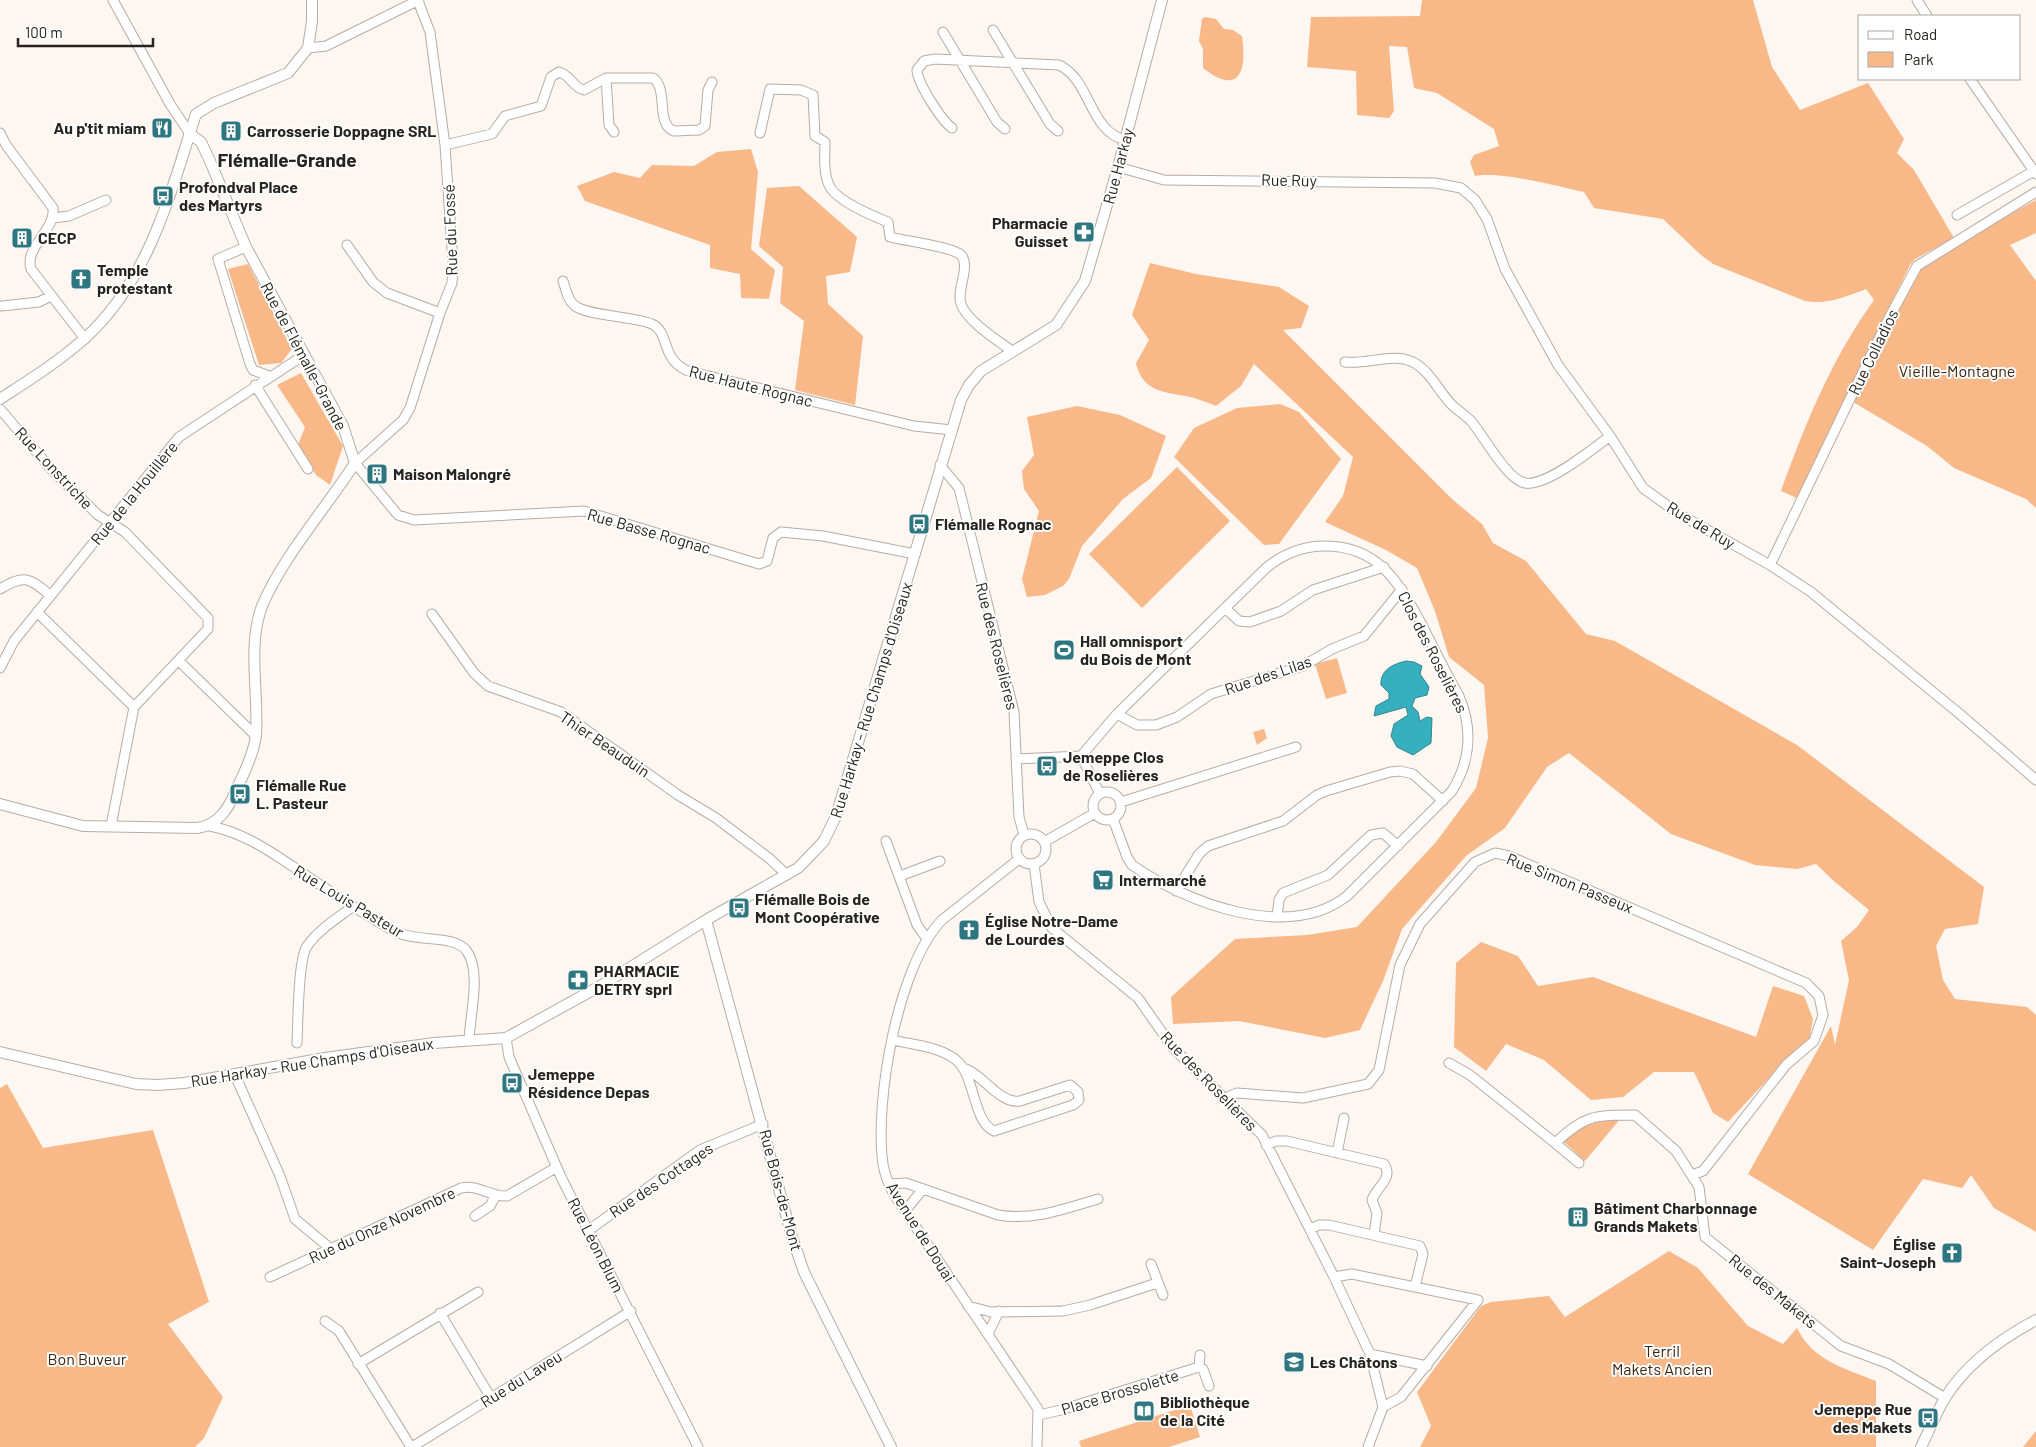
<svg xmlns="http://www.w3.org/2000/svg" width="2036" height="1447" font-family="Barlow,sans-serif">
  <rect width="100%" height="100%" fill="#fef7f1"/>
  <path fill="#f8b888" d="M 1422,0 L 1753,0 L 1772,67 L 1800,110 L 1868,83 L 1904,139 L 1897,153 L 1914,170 L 1954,238 L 1915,259 L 1910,265 L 1803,485 L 1799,499 L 1781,491 C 1805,424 1832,358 1874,300 L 1866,289 C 1845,297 1826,305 1805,301 L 1713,264 L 1701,255 L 1663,219 L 1594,208 L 1584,192 C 1557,186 1501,171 1475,176 L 1470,162 L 1474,155 L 1499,146 L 1494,129 L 1437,93 L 1414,88 L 1407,47 L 1389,46 L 1394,111 L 1389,118 L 1357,115 L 1356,71 L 1307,67 L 1311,17 L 1420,16 Z
    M 1205,17 L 1216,19 L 1224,29 L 1233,30 L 1242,36 C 1247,70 1240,97 1203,68 L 1203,49 L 1199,41 L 1202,19 Z
    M 751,149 L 758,172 L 751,249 L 775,270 L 769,299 L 741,298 L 740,274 L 710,268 L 710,245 L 585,201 L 577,186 L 614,172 L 640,178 L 652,165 L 694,166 L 717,152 Z
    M 799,186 L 857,237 L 850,272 L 826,276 L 828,304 L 863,336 L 855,405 L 795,390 L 804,321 L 780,303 L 783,267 L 759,246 L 767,188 Z
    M 2036,200 L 2036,233 L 2010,245 L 2036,281 L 2036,508 L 2026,499 L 1954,468 L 1927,446 L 1853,402 L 1916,272 L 1931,258 Z
    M 1150,263 L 1196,274 L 1279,287 L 1309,306 L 1301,328 L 1283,330 L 1452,499 L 1482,524 L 1493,543 L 1526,561 L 1586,634 L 1615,641 L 1797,745 L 1984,887 L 1978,924 L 1945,929 L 1936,946 L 1943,980 L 1955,999 L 2027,1007 L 2036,1015 L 2036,1232 L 1994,1208 L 1971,1175 L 1962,1188 L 1923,1179 L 1873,1250 L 1748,1174 L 1831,1026 L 1835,1045 L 1849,980 L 1841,941 L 1857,927 L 1869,910 L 1835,882 L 1816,864 L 1797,869 L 1755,865 L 1671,834 L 1569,753 L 1547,767 L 1505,828 L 1466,856 L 1402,929 L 1383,981 L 1360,1030 L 1325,1038 L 1239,1021 L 1173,1024 L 1171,997 L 1235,939 L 1307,935 L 1357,927 L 1436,842 L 1476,788 L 1488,738 L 1484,685 L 1449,657 L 1435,611 L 1417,568 L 1386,550 L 1325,522 L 1343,496 L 1353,457 L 1254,364 L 1241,386 L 1216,406 C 1208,403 1199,399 1190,397 C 1165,392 1142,392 1136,363 L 1149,340 L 1132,315 Z
    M 248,264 L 292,349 L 281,363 L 259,365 L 228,269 Z
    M 301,373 L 343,446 L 330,485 L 316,475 L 298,445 L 305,427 L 277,385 Z
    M 1280,404 L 1299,412 L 1341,459 L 1279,544 L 1264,545 L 1174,457 L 1194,428 L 1237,408 Z
    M 1077,406 L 1120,415 L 1166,436 L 1151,478 L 1123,499 L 1082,546 L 1069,579 L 1063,586 L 1045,595 L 1027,597 L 1022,579 L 1039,511 L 1024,489 L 1022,471 L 1034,455 L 1027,417 Z
    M 1177,467 L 1230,521 L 1142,608 L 1089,554 Z
    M 1337,658 L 1347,693 L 1326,699 L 1315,664 Z
    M 1264,729 L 1267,738 L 1257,745 L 1253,732 Z
    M 1481,942 L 1518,956 L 1538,986 L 1593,977 L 1756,1037 L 1773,986 L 1804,996 L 1813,1019 L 1809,1041 L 1783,1063 L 1728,1122 L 1713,1113 L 1694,1072 L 1654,1072 L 1623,1097 L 1591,1100 L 1544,1060 L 1506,1044 L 1486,1071 L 1454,1047 L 1456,963 Z
    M 7,1084 L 43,1148 L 153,1130 L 209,1302 L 168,1324 L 223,1397 L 204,1438 L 195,1447 L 0,1447 L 0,1088 Z
    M 1621,1118 L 1585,1161 L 1564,1142 C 1581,1124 1598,1122 1621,1118 Z
    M 1669,1251 L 1698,1268 L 1748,1326 L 1783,1344 L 1797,1328 C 1813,1361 1844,1368 1876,1381 L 1876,1447 L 1420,1447 L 1431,1426 L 1417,1392 L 1481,1306 L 1491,1302 L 1549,1296 L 1565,1317 Z
    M 1190,1405 L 1200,1437 L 1169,1447 L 1081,1447 L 1079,1441 Z
    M 2036,1431 L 2036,1447 L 2023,1447 Z"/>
  <path fill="#36afbe" stroke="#32858e" d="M 1406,661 L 1414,662 L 1422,666 L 1420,674 L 1429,687 L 1427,695 L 1415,698 L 1412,706 L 1418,712 L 1420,721 L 1427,717 L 1432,718 L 1431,743 L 1413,755 L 1397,747 L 1391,736 L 1394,724 L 1408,715 L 1406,707 L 1374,716 L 1376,706 L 1389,699 L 1389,693 L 1381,685 C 1380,670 1393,664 1406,661 Z"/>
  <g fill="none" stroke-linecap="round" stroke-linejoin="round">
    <g stroke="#b7aca4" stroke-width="11">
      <path id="minor" d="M 113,0 L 170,104 L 190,134
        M 1917,0 L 1927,16
        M 418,1 L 430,32 L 445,145 L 453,263 L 452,283 L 440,313 L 410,408 L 403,420 L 355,463 L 398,515 L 414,520 L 584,511 L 759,564 L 767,561 L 773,538 L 781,532 L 823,536 L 915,554
        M 993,30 L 1050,124 L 1058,131
        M 943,32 L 997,122 L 1005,129
        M 308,48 L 326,46 L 419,0
        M 606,78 L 609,125 L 614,132
        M 1970,79 L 2036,174
        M 952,128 C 941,120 917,82 917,70 L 924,61 L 935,59 L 1059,65 C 1091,80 1089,131 1125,140
        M 0,133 L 6,145 L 53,208 C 56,230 24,247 31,269 L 85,339
        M 760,133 L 770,89 L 801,90 L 813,95 L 815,136 L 825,142 C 825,155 823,172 829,185 C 835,200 873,216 888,222 L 890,237 C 905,241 953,247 961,255 C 971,267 956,290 961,304 C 967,321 997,340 1012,351
        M 445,145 L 492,134 L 505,116 L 541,106 L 551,77 L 559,72 C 571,75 572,87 584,90 L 606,78 L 653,78 C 669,89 655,124 674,131 L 699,130 L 705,126 L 708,90 L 712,82
        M 1118,167 L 1164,180 L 1435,183 L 1461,188 L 1475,200 L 1487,219 L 1505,269 L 1558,365 L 1610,436 L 1643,488 L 1679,514 L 1770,565 L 1811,592 L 1961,715 L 2036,780
        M 1957,215 L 2034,171
        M 53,218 L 69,216 L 106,200
        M 347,245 L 373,282 L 387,293 L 440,313
        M 246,247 L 218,259 L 250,364 L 253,370 L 269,376
        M 563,281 C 566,289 567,299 574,305 C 585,316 634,316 652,324 C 670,332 660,359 688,371 L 914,426 L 952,430
        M 2,306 L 39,302 L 51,296
        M 1345,362 C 1367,365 1392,352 1413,362 C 1430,371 1438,390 1451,404 C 1457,410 1465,415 1471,421 C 1484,436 1507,480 1525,483 C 1546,487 1593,449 1610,436
        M 255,385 L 308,469
        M 0,409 L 51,469 L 98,515 L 125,532 L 208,618 L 208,629 L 134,707
        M 940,465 L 959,488 L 1014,712 L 1019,817 L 1024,835
        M 1770,565 L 1889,318 L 1917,266 L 2036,192
        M 0,589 C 25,574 29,578 50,595
        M 1225,608 L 1239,621 L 1250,622 L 1281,611 L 1313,590 L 1384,567
        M 37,612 L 134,707
        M 432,614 L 474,673 L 488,686 L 561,712 L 678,795 L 716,818 L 770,859 L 787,875
        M 179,661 L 256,736
        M 0,668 L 14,641 L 179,437 L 304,355
        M 1117,714 L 1137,725 L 1156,725 L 1177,717 L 1211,694 L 1303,666 L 1332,649 L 1364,636 L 1402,589
        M 1081,756 L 1117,714 L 1266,568 C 1283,554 1303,546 1325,546 C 1379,546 1399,583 1422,625 C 1434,649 1446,673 1459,696 C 1473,729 1471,760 1452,791 L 1347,896 C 1288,942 1187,903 1132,865 L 1127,857 L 1113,819
        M 1016,759 L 1081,756 L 1100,794
        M1093 806a14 14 0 1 1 28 0a14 14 0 1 1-28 0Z
        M 1121,802 L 1296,747
        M 111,826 L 134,707
        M 210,826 C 246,833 274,854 304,874 C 334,894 363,914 394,931 C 417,943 452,934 466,950 C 482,970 470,1015 469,1040
        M1016 849a15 15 0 1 1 30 0a15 15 0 1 1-30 0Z
        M 886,841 L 917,925 L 927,939
        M 1044,842 L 1095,813
        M 1019,859 L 942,920 C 898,965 874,1102 883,1164 C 885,1177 890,1188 897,1199 L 1038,1409 L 1037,1447
        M 1034,864 L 1039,902 L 1052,928 L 1138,998 L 1173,1048 L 1262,1135 L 1334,1277 L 1370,1354 L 1383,1407
        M 900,876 L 940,861
        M 1176,891 L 1199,854 L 1208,846 L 1283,821 L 1317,795 L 1326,791 L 1390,772 L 1400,771 L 1413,774 L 1443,801
        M 1277,917 L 1279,900 L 1283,893 L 1328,875 L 1371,835 L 1383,833 L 1398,846
        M 506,1038 L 509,1057 L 561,1177 L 698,1447
        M 893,1040 C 913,1045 937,1046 955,1059 C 976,1075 972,1121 994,1131 L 1073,1105 L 1079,1100 L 1078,1092 L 1070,1085 L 1020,1101 C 1000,1104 984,1076 966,1069
        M 297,1043 C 298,1023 298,963 306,948 C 316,931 338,918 352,907
        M 1449,1063 L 1470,1075 L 1555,1143 C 1586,1115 1593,1115 1635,1115 L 1676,1151 L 1699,1187 L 1705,1237 L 1841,1346 L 1889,1364 L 1945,1398
        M 235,1075 L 280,1176 L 295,1219 L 331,1249
        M 1223,1099 L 1237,1093 L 1303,1098 L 1368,1084 L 1379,1070 L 1400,965 L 1420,924 L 1475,862 L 1495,853 L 1509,856 L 1806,983 L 1819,996 L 1823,1015 L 1814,1041 L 1786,1065 L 1703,1171 L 1692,1175
        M 1555,1143 L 1579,1163
        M 1266,1145 L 1276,1141 L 1287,1141 L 1384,1164 C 1394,1179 1376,1187 1372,1200 L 1377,1213 L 1374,1235
        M 1337,1153 L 1344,1118
        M 889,1184 L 906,1183 L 998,1215 C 1033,1221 1064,1209 1098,1199
        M 905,1211 L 923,1189
        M 475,1216 L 490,1206 L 496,1195
        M 1310,1229 L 1319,1225 L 1329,1225 L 1420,1246 L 1423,1254 L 1415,1287
        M 589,1230 L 700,1150 L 763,1124
        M 1151,1264 L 1163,1295
        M 270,1277 L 461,1188 C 478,1184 490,1197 507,1196 L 557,1167
        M 1334,1277 L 1352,1274 L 1478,1300 L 1401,1397 L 1383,1407
        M 968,1306 L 991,1312 L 1063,1311 L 1090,1305 L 1157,1283
        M 440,1313 L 491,1398
        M 325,1321 L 339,1331 L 411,1447
        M 988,1334 L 999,1311
        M 1370,1354 L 1427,1366
        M 358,1364 L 478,1292
        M 1199,1367 L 1200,1355
        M 1039,1415 L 1061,1410 L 1199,1367 L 1203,1369 L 1209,1386
        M 412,1447 L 631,1311
        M 1368,1447 L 1383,1407"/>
    </g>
    <g stroke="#b7aca4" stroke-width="12">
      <path id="tertiary" d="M 0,399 C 29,380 58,362 84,339 C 149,281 170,194 196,114 L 214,103 L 288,73 L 308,48 L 312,21 L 312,0
        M 0,804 L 83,826 L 197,828 C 219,825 229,808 237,788 C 245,772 254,753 256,735 C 259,693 247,646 262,606 C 282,558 326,508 355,463 L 343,426 L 246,247 L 210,161 L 201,142 L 190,134
        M 706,920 L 792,1237 L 804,1272 L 891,1447
        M 0,1052 L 136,1084 L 158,1085 L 184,1083 L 325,1058 L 434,1043 L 506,1038 L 602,985 L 706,920 L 798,868 L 824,841 L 836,816 L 961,400 L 969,385 L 981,371 L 1056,325 L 1085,281 L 1118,167 L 1162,0
        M 1921,1447 C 1929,1431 1936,1413 1945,1398 C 1966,1364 2002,1338 2036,1320"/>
    </g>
    <use href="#minor" stroke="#fff" stroke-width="9"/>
    <use href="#tertiary" stroke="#fff" stroke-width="10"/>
  </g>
  <defs>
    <g id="restaurant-square" transform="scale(1.125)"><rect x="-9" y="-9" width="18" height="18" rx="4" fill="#2f7780" stroke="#fff"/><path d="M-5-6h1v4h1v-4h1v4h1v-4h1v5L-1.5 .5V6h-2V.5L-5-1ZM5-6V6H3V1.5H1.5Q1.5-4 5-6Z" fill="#fff"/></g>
    <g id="building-square" transform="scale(1.125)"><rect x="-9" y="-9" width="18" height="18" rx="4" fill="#2f7780" stroke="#fff"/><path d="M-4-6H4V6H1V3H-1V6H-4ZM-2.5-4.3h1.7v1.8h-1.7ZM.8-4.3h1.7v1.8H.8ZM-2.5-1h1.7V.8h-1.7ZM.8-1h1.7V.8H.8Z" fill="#fff"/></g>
    <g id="bus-square" transform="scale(1.125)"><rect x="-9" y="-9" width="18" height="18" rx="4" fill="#2f7780" stroke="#fff"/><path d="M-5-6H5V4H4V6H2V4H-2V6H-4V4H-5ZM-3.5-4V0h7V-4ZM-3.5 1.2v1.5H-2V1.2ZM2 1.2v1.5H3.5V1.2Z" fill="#fff"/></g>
    <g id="pharmacy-square" transform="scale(1.125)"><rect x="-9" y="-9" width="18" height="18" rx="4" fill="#2f7780" stroke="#fff"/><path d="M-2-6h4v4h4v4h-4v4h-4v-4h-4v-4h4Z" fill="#fff"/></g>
    <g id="church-square" transform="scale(1.125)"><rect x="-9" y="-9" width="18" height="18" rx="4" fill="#2f7780" stroke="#fff"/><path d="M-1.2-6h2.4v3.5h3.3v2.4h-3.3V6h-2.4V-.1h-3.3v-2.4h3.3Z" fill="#fff"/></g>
    <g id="stadium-square" transform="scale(1.125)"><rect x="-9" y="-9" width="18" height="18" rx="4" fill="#2f7780" stroke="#fff"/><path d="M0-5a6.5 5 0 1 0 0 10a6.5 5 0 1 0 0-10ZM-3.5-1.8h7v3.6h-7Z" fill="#fff"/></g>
    <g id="supermarket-square" transform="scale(1.125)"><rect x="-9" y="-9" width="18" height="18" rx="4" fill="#2f7780" stroke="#fff"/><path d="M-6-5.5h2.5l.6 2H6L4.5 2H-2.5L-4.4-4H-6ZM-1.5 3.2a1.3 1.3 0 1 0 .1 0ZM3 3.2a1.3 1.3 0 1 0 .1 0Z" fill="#fff"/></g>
    <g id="school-square" transform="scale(1.125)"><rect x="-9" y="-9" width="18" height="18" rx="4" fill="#2f7780" stroke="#fff"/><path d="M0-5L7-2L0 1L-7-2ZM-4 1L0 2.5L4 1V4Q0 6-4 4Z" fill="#fff"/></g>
    <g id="library-square" transform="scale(1.125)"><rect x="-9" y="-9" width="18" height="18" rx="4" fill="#2f7780" stroke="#fff"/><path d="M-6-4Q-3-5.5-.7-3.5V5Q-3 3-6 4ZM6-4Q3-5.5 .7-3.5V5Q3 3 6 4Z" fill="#fff"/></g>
  </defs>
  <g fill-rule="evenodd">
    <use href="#restaurant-square" x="162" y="128"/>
    <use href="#building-square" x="231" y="131"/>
    <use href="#bus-square" x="163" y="196"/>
    <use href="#pharmacy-square" x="1084" y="232"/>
    <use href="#building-square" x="22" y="238"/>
    <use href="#church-square" x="81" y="279"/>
    <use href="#building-square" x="377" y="474"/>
    <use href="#bus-square" x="919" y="524"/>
    <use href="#stadium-square" x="1064" y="650"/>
    <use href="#bus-square" x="1047" y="766"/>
    <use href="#bus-square" x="240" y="794"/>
    <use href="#supermarket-square" x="1103" y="880"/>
    <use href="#bus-square" x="739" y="908"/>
    <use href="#church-square" x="969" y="930"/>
    <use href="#pharmacy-square" x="578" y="980"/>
    <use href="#bus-square" x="512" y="1083"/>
    <use href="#building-square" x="1578" y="1217"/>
    <use href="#church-square" x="1952" y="1253"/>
    <use href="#school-square" x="1294" y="1362"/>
    <use href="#library-square" x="1144" y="1411"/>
    <use href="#bus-square" x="1928" y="1418"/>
  </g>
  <g text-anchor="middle" stroke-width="4" stroke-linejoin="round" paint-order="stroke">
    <g font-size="16" font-weight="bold" fill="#27231f" stroke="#fff" text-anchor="start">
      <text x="146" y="134" text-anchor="end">Au p'tit miam</text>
      <text x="247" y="137">Carrosserie Doppagne SRL</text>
      <text x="179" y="193">Profondval Place<tspan x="179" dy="18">des Martyrs</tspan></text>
      <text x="1068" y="229" text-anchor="end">Pharmacie<tspan x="1068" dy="18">Guisset</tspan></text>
      <text x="38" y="244">CECP</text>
      <text x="97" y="276">Temple<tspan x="97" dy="18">protestant</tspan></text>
      <text x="393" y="480">Maison Malongré</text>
      <text x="935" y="530">Flémalle Rognac</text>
      <text x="1080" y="647">Hall omnisport<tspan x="1080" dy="18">du Bois de Mont</tspan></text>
      <text x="1063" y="763">Jemeppe Clos<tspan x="1063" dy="18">de Roselières</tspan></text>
      <text x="256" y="791">Flémalle Rue<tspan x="256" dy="18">L. Pasteur</tspan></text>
      <text x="1119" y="886">Intermarché</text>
      <text x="755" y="905">Flémalle Bois de<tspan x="755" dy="18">Mont Coopérative</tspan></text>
      <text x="985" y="927">Église Notre-Dame<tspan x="985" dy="18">de Lourdes</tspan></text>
      <text x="594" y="977">PHARMACIE<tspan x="594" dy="18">DETRY sprl</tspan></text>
      <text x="528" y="1080">Jemeppe<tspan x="528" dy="18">Résidence Depas</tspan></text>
      <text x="1594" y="1214">Bâtiment Charbonnage<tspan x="1594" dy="18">Grands Makets</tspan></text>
      <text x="1936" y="1250" text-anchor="end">Église<tspan x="1936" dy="18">Saint-Joseph</tspan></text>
      <text x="1310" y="1368">Les Châtons</text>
      <text x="1160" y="1408">Bibliothèque<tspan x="1160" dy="18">de la Cité</tspan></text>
      <text x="1912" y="1415" text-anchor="end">Jemeppe Rue<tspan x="1912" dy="18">des Makets</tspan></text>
    </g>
    <g font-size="16" fill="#27231f" stroke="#fff">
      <text transform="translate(1118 166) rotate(-75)" y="6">Rue Harkay</text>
      <text transform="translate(1289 180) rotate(1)" y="6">Rue Ruy</text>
      <text transform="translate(450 230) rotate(-92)" y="6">Rue du Fossé</text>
      <text transform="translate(1873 352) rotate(-64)" y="6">Rue Colladios</text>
      <text transform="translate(304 356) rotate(62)" y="6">Rue de Flémalle-Grande</text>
      <text transform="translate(751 386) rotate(14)" y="6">Rue Haute Rognac</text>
      <text transform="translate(54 468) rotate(47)" y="6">Rue Lonstriche</text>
      <text transform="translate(134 493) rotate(-51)" y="6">Rue de la Houillère</text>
      <text transform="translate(1701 525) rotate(31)" y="6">Rue de Ruy</text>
      <text transform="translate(649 531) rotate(16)" y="6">Rue Basse Rognac</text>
      <text transform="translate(997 646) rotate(76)" y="6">Rue des Roselières</text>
      <text transform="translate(1433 652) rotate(63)" y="6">Clos des Roselières</text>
      <text transform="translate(1268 675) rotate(-19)" y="6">Rue des Lilas</text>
      <text transform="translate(871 700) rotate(-73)" y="6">Rue Harkay - Rue Champs d'Oiseaux</text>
      <text transform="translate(605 744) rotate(34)" y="6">Thier Beauduin</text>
      <text transform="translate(1570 883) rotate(22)" y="6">Rue Simon Passeux</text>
      <text transform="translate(349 901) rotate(31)" y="6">Rue Louis Pasteur</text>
      <text transform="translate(312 1062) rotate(-9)" y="6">Rue Harkay - Rue Champs d'Oiseaux</text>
      <text transform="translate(1209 1081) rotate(46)" y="6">Rue des Roselières</text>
      <text transform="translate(661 1180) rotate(-34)" y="6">Rue des Cottages</text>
      <text transform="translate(781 1190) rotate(75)" y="6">Rue Bois-de-Mont</text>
      <text transform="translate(382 1225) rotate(-25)" y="6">Rue du Onze Novembre</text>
      <text transform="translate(921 1232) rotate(58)" y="6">Avenue de Douai</text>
      <text transform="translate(596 1245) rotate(63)" y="6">Rue Léon Blum</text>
      <text transform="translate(1773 1291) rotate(39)" y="6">Rue des Makets</text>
      <text transform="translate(521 1379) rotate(-32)" y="6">Rue du Laveu</text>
      <text transform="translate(1120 1392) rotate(-17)" y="6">Place Brossolette</text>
    </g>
    <g font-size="16" fill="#3f240d" stroke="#fff">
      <text x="1957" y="377">Vieille-Montagne</text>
      <text x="1662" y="1357">Terril<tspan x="1662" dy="18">Makets Ancien</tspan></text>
      <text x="87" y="1365">Bon Buveur</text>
    </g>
    <g font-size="19" font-weight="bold" fill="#27231f" stroke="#fff">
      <text x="287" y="167">Flémalle-Grande</text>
    </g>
  </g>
  <rect x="1858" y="15" width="162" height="65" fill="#ffffff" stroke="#a9a7a5"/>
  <rect x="1868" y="31" width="25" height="8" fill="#ffffff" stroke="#a9a7a5"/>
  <text x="1904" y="40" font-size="15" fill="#27231f">Road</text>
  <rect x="1868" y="52" width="25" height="15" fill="#f8b888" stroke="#a9a7a5"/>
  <text x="1904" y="65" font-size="15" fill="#27231f">Park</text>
  <path d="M18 38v8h135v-8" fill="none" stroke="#27231f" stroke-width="2.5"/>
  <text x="25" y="38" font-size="15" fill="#27231f" stroke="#ffffff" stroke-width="4" paint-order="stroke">100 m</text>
</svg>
